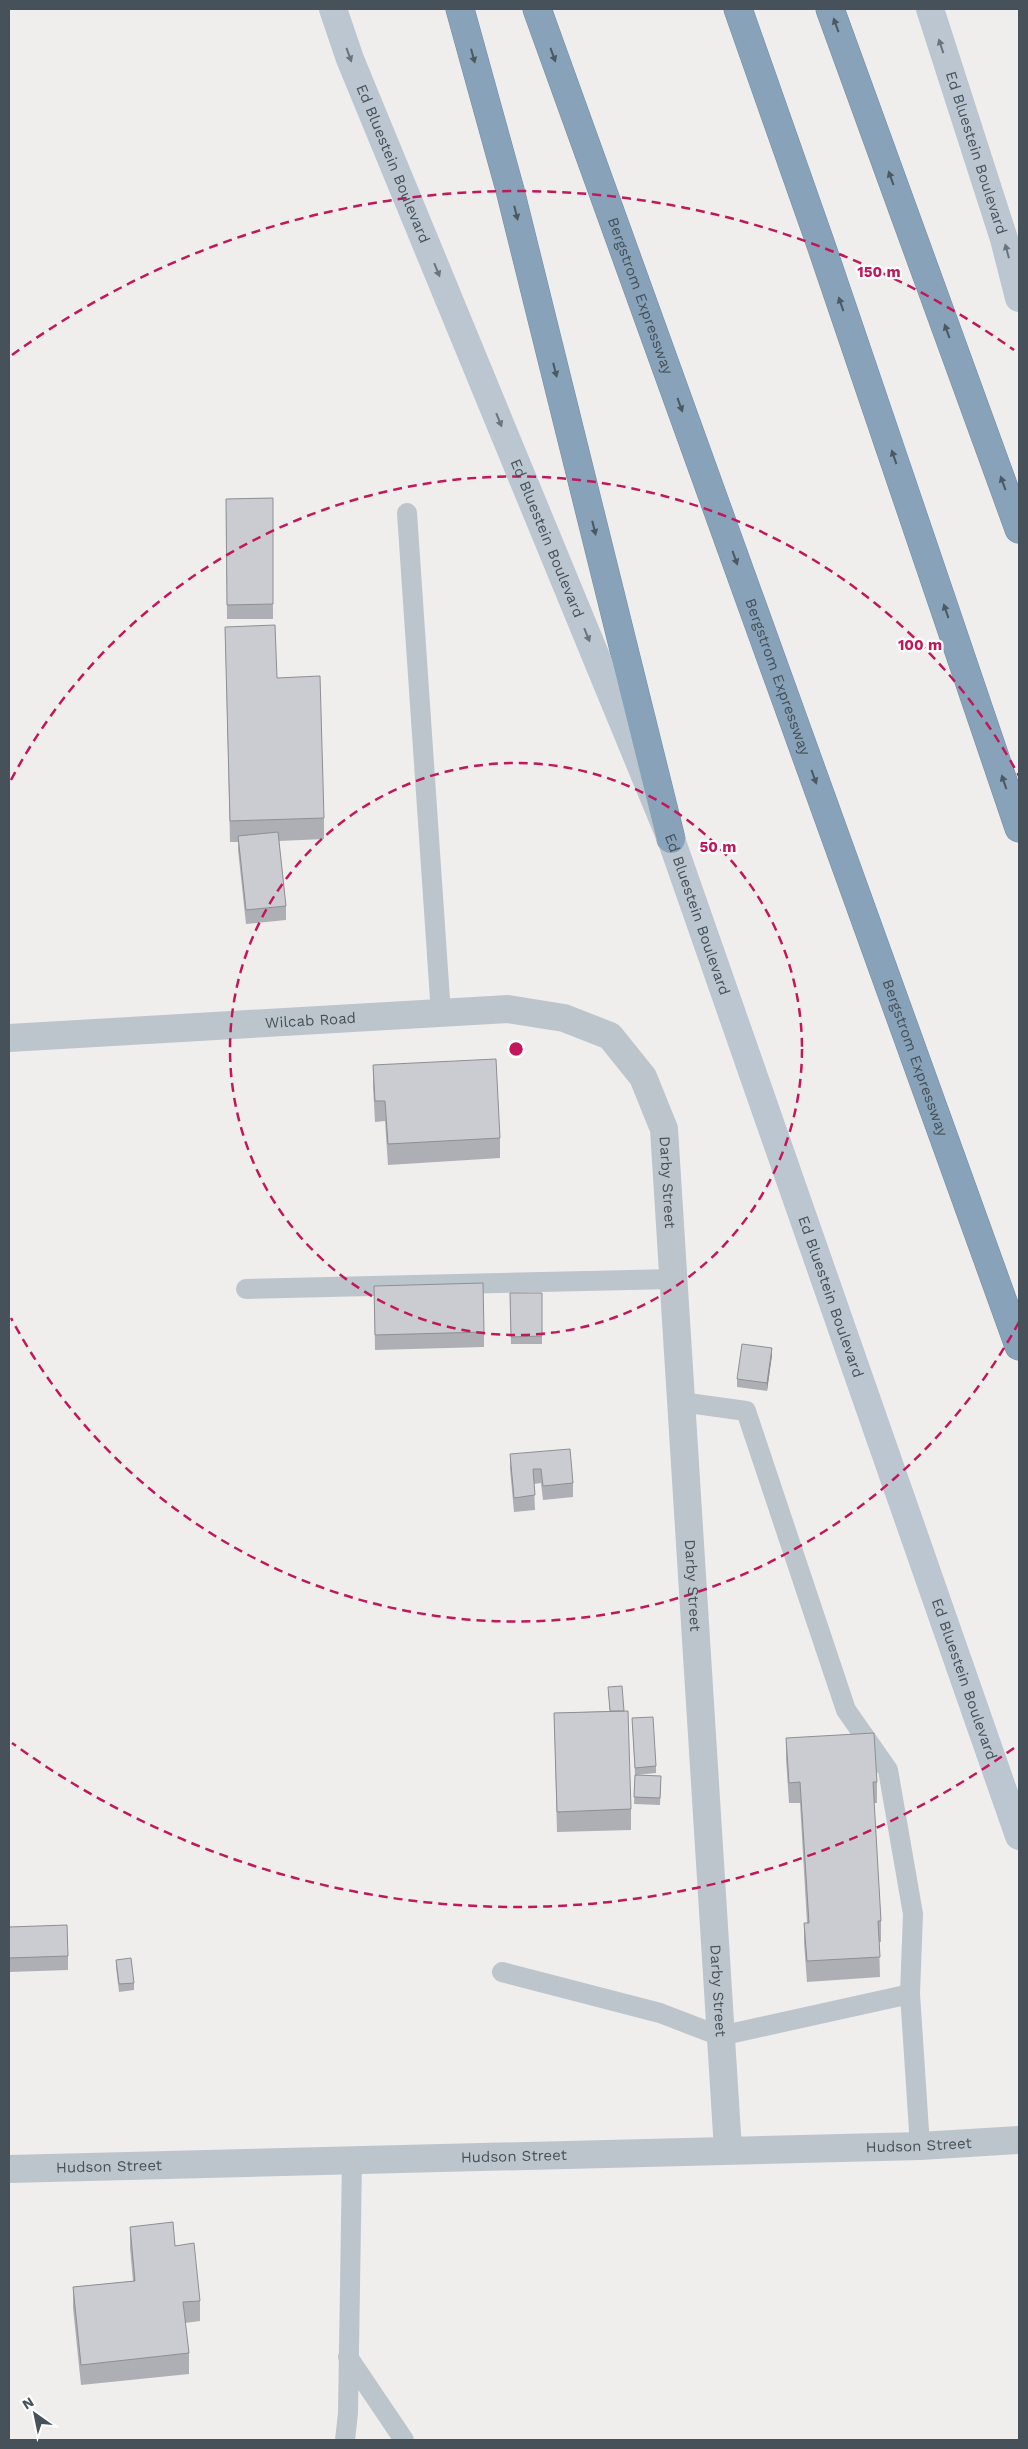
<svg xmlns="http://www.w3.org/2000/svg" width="1028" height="2449" font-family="'Work Sans',sans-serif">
  <rect width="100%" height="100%" fill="#f0eded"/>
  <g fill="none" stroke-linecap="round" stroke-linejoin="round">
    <g stroke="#738da5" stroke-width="29">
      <g id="motorway">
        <path d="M 460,9 L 510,190 L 671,839"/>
        <path id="s5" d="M 537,9 L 1019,1346"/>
        <path d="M 738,9 L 821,245 L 1019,828"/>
        <path d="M 830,9 L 1019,529"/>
      </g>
    </g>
    <path stroke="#bcc5cc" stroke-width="20" d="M 407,513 L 441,1014
      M 246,1289 L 673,1279
      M 502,1972 L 660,2013 L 720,2036 L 910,1994 L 913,1914 L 888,1770 L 846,1710 L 746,1411 L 681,1402
      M 910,1994 L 920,2146
      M 348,2357 L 404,2440
      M 345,2440 L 348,2413 L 352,2160"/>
    <g stroke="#bcc5cc" stroke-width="28">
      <path id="s1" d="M 9,1038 L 508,1009 L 564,1018 L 610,1036 L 643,1077 L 664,1129 L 728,2150"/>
      <path id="s2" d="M 9,2169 L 920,2146 L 1019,2140"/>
    </g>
    <g stroke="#bcc6d0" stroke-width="28">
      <path id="s3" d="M 333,9 L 350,59 L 671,839 L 1019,1836"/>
      <path id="s4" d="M 930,9 L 1004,239 L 1019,298"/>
    </g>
    <use href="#motorway" stroke="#87a2b9" stroke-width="28"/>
  </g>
  <path fill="#aeafb5" d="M 273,498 L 273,619 L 227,619 L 226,499 Z
    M 225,627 L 277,678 L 324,818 L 324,839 L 279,841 L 286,906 L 286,920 L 246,924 L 238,850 L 238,842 L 230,842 Z
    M 373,1065 L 500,1138 L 500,1158 L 388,1165 L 385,1121 L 375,1122 L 373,1086 Z
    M 374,1286 L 484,1332 L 484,1347 L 375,1350 Z
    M 510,1293 L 542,1293 L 542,1344 L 511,1344 Z
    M 772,1355 L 767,1391 L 737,1387 L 737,1379 Z
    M 510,1454 L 573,1483 L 573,1497 L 543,1500 L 541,1483 L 534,1484 L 535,1510 L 514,1512 L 510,1469 Z
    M 608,1687 L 631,1809 L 631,1830 L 557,1832 L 554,1713 L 610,1711 Z
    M 632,1718 L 656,1766 L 656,1773 L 636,1775 L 661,1784 L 660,1805 L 634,1804 L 635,1775 Z
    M 786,1738 L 877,1782 L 877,1803 L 874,1803 L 881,1921 L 881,1942 L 879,1942 L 880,1977 L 807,1982 L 804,1943 L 804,1923 L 807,1923 L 800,1803 L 789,1803 L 786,1759 Z
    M 9,1927 L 68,1956 L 68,1970 L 9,1972 Z
    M 116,1960 L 134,1983 L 134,1990 L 119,1992 L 116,1967 Z
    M 130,2227 L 175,2246 L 200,2301 L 200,2321 L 185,2323 L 189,2353 L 189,2374 L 81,2385 L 73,2308 L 73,2287 L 133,2281 L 130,2248 Z"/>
  <path fill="#8d8f93" d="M 772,1348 L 772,1355 L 767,1391 L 767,1383 Z"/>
  <path fill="#caccd2" stroke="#8d8f93" d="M 273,498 L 273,604 L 227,605 L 226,499 Z
    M 275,625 L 277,678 L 320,676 L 324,818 L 230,821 L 225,627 Z
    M 278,832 L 286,906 L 246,910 L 238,836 Z
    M 496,1059 L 500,1138 L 388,1144 L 385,1101 L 375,1101 L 373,1065 Z
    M 483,1283 L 484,1332 L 375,1335 L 374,1286 Z
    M 510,1293 L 542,1293 L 542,1336 L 511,1337 Z
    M 742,1344 L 772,1348 L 767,1383 L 737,1379 Z
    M 570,1449 L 573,1483 L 543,1486 L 541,1469 L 533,1469 L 535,1495 L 514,1498 L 510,1454 Z
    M 622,1686 L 624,1711 L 610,1711 L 608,1687 Z
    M 628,1711 L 631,1809 L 557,1812 L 554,1713 Z
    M 653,1717 L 656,1766 L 635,1768 L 632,1718 Z
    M 874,1733 L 877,1782 L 873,1782 L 881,1921 L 878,1921 L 880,1957 L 807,1961 L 804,1923 L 809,1923 L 800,1782 L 789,1783 L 786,1738 Z
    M 635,1775 L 661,1776 L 660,1798 L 634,1797 Z
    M 67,1925 L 68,1956 L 9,1958 L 9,1927 Z
    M 131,1958 L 134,1983 L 119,1984 L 116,1960 Z
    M 173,2222 L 175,2246 L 194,2243 L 200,2301 L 183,2302 L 189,2353 L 81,2365 L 73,2287 L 135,2281 L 130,2227 Z"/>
  <defs><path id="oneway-solid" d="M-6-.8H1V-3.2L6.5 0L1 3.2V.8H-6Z" transform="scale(1.25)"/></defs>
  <g fill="#4c5963">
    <use href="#oneway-solid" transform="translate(836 25) rotate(-110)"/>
    <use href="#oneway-solid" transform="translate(553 55) rotate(70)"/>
    <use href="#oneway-solid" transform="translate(473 56) rotate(75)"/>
    <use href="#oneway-solid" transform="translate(891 178) rotate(-110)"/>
    <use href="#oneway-solid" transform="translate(516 213) rotate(76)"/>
    <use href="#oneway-solid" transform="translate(841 304) rotate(-109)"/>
    <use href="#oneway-solid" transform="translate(947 331) rotate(-110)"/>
    <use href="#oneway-solid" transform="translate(555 370) rotate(76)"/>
    <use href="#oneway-solid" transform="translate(680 405) rotate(70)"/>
    <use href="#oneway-solid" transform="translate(894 457) rotate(-109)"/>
    <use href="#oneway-solid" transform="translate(1003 483) rotate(-110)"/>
    <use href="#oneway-solid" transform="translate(594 528) rotate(76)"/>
    <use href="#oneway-solid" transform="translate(735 558) rotate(70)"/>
    <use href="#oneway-solid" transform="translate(946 611) rotate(-109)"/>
    <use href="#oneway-solid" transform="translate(814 777) rotate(70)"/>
    <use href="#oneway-solid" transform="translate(1004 782) rotate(-109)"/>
  </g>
  <g fill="#69747d">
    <use href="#oneway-solid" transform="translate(941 46) rotate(-108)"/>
    <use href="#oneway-solid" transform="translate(349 55) rotate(70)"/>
    <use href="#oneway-solid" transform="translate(1007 251) rotate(-105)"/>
    <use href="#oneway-solid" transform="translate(437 270) rotate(68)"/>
    <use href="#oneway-solid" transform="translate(499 420) rotate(68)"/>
    <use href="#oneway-solid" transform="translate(587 635) rotate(68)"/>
  </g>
  <g fill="none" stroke="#c2185b" stroke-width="2.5" stroke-dasharray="9 6">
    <circle cx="516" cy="1049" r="286"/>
    <path d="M1019 1322A572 572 0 0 1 11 1318M11 780A572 572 0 0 1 1019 776"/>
    <path d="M1014 1748A858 858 0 0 1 12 1743M12 355A858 858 0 0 1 1014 350"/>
  </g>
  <g text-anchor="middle" stroke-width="4.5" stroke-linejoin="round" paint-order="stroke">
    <g font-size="15" fill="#465159" stroke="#fff">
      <text dy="5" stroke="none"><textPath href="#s4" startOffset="151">Ed Bluestein Boulevard</textPath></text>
      <text dy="5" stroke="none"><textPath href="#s3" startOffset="166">Ed Bluestein Boulevard</textPath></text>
      <text dy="5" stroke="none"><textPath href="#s5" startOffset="305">Bergstrom Expressway</textPath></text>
      <text dy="5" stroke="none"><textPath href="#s3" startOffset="571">Ed Bluestein Boulevard</textPath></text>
      <text dy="5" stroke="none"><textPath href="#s5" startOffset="710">Bergstrom Expressway</textPath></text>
      <text dy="5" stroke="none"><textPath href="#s3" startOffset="976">Ed Bluestein Boulevard</textPath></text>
      <text dy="5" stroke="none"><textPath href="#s1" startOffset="302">Wilcab Road</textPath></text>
      <text dy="5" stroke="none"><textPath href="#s5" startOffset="1115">Bergstrom Expressway</textPath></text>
      <text dy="5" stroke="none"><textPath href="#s1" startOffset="768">Darby Street</textPath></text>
      <text dy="5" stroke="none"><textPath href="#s3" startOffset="1381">Ed Bluestein Boulevard</textPath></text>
      <text dy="5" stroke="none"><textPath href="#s1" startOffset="1172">Darby Street</textPath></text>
      <text dy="5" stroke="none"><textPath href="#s3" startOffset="1786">Ed Bluestein Boulevard</textPath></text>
      <text dy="5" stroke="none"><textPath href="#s1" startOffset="1578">Darby Street</textPath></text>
      <text dy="5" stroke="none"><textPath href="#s2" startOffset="910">Hudson Street</textPath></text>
      <text dy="5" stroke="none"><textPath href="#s2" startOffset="505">Hudson Street</textPath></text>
      <text dy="5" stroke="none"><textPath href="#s2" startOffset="100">Hudson Street</textPath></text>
    </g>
  </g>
  <circle cx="516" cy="1049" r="8" fill="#c2185b" stroke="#fff" stroke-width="2.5"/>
  <g font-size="15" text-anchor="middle" font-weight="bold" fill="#c2185b" stroke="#fff" stroke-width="4.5" stroke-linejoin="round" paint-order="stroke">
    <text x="879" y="277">150 m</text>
    <text x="920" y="650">100 m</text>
    <text x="718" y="852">50 m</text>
  </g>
  <rect width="1028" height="2449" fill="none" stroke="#465159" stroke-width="20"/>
  <g transform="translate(35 2414) rotate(327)" stroke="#ffffff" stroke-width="4" paint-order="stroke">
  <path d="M0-4L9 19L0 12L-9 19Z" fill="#465159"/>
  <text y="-8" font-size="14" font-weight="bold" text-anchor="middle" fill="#465159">N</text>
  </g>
</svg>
